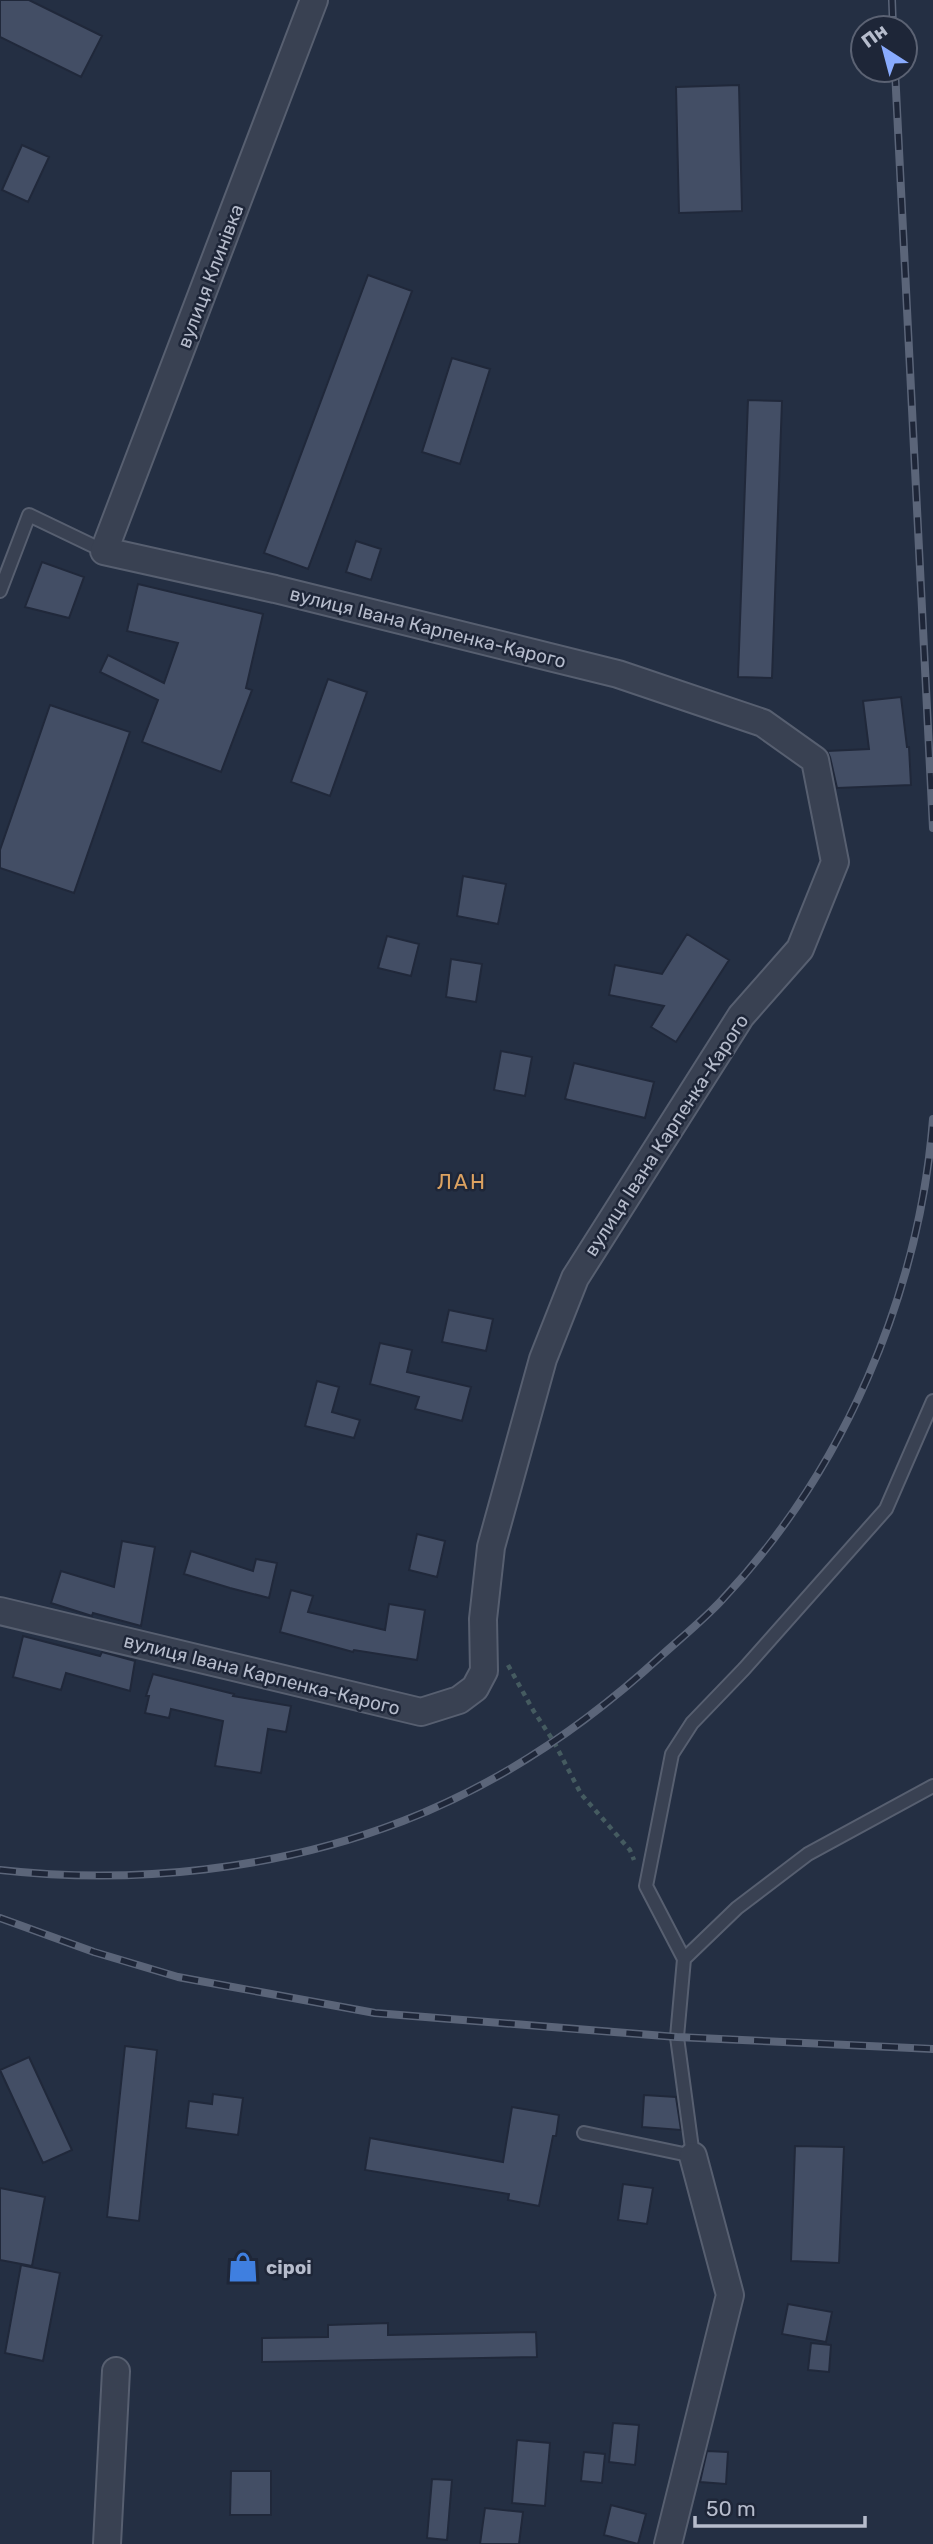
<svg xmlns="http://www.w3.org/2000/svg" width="933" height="2544" font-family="Rubik,sans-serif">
  <rect width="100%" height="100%" fill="#242f43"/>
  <path fill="#434e65" stroke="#20283a" stroke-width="2" d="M 0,0 L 29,0 L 102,36 L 81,77 L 0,37 Z
    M 739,85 L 742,211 L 679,213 L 676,87 Z
    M 22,145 L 49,157 L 28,202 L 2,190 Z
    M 368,275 L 412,291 L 308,569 L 264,553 Z
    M 452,358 L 490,369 L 460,464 L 422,452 Z
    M 748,400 L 782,401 L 772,678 L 738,677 Z
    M 356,541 L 381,549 L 371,580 L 346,572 Z
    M 42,562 L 84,577 L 69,618 L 25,607 Z
    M 138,584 L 263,614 L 246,688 L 252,690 L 221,772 L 142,742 L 158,700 L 100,672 L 108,655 L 164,683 L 178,643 L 127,631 Z
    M 328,679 L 367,692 L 330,796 L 291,782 Z
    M 901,697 L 907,747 L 909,747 L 911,785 L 837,788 L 830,757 L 827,751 L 869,749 L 863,701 Z
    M 50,705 L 130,732 L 74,893 L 0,868 L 0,850 Z
    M 463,876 L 506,884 L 498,924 L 457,916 Z
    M 687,934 L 729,960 L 676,1042 L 651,1027 L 664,1006 L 609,995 L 615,965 L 662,974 Z
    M 387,936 L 419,944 L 411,976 L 378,968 Z
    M 451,959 L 482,964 L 476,1002 L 446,997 Z
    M 501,1051 L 532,1057 L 525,1096 L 494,1090 Z
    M 574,1063 L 654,1082 L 645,1118 L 565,1099 Z
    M 449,1310 L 493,1319 L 486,1351 L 442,1342 Z
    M 380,1343 L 412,1350 L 407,1372 L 471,1387 L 462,1421 L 415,1409 L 419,1397 L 370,1384 Z
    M 317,1381 L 339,1387 L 332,1412 L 360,1420 L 354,1438 L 305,1426 Z
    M 417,1534 L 445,1541 L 437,1577 L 409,1570 Z
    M 122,1541 L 155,1547 L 141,1626 L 93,1613 L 92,1616 L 51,1603 L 61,1571 L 114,1587 Z
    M 191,1551 L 253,1571 L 256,1559 L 277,1563 L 269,1598 L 230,1588 L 184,1574 Z
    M 291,1590 L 313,1596 L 308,1612 L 385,1630 L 389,1604 L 425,1610 L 417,1660 L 354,1650 L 353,1652 L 280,1632 Z
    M 23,1636 L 100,1656 L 102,1652 L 135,1661 L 130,1691 L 66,1673 L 61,1690 L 13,1677 Z
    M 153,1674 L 234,1694 L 233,1696 L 291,1706 L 286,1732 L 268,1729 L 261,1773 L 215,1766 L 223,1721 L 171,1709 L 169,1718 L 145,1713 L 149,1696 L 146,1696 Z
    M 125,2046 L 157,2050 L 139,2221 L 107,2217 Z
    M 29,2057 L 72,2150 L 43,2163 L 0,2070 Z
    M 213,2094 L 243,2098 L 238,2135 L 186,2128 L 189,2101 L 212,2104 Z
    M 644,2095 L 676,2097 L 681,2130 L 642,2127 Z
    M 512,2107 L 559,2115 L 556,2136 L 553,2136 L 539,2206 L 508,2200 L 509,2194 L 365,2170 L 370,2138 L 503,2162 Z
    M 795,2146 L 844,2147 L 839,2263 L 791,2261 Z
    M 623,2184 L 653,2188 L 647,2224 L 618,2220 Z
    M 0,2188 L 45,2197 L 32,2266 L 0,2260 Z
    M 21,2265 L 60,2273 L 43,2361 L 5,2353 Z
    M 788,2304 L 832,2312 L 826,2342 L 782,2334 Z
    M 388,2323 L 388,2335 L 536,2332 L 537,2357 L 262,2362 L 262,2338 L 328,2337 L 328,2325 Z
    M 811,2343 L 831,2345 L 829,2372 L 808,2370 Z
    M 613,2423 L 639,2425 L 635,2465 L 609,2462 Z
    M 517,2440 L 550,2443 L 545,2506 L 512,2503 Z
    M 707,2451 L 728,2452 L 726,2484 L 700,2482 Z
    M 584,2452 L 605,2454 L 602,2483 L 581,2481 Z
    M 231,2471 L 271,2471 L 271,2515 L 230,2515 Z
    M 432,2479 L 452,2480 L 447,2540 L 427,2538 Z
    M 611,2505 L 646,2514 L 638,2544 L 604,2535 Z
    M 485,2508 L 523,2512 L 519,2544 L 480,2544 Z"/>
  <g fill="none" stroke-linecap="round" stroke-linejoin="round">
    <g stroke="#575f70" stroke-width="16">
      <path id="lane" d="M 0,591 L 29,515 L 104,551
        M 684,1959 L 737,1908 L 808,1854 L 933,1786
        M 584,2133 L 693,2156 L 677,2037 L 684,1959 L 646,1886 L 672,1754 L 692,1723 L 744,1669 L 886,1509 L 933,1401"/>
    </g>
    <g stroke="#575f70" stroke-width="30">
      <path id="street" d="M 0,1611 L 421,1712 L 459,1700 L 475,1688 L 484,1671 L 483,1619 L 491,1547 L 543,1359 L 575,1278 L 741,1016 L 800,949 L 835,862 L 815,760 L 763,723 L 618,674 L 275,589 L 104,551 L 314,0
        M 107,2544 L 116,2371
        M 668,2544 L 730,2295 L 693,2156"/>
    </g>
    <path stroke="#455b60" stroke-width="4.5" stroke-dasharray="5 5" stroke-linecap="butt" d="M 508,1665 L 533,1710 L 554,1742 L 581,1794 L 630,1850 L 634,1860"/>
    <use href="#lane" stroke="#394152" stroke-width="12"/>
    <use href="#street" stroke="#394152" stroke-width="26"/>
    <g stroke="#5b6579" stroke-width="8">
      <path id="rail" d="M 892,0 L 893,28
        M 895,70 L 933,828
        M 0,1870 C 134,1885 276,1870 403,1821 C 499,1784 586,1725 661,1656 C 681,1638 702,1621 721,1601 C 843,1472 919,1296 933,1119
        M 0,1918 L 94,1952 L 178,1977 L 375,2013 L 677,2037 L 933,2049"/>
    </g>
    <use href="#rail" stroke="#1e2638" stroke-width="5" stroke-dasharray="16" stroke-linecap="butt"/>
  </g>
  <defs>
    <g id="shop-bare" transform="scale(2.415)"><path d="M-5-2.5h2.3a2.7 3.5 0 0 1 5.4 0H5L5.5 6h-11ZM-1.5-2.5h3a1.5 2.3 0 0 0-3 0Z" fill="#3f7fe0" stroke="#1e2638" stroke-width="2.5" paint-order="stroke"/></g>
  </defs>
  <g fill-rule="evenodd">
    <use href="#shop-bare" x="243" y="2267"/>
  </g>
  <g text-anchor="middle" stroke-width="5" stroke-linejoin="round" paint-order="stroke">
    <g font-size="19" fill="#b6bccc" stroke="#1e2638">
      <text transform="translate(210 276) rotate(-69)" y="7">вулиця Клинівка</text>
      <text transform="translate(428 627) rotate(14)" y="7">вулиця Івана Карпенка-Карого</text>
      <text transform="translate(666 1135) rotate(-57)" y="7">вулиця Івана Карпенка-Карого</text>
      <text transform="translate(262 1674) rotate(14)" y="7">вулиця Івана Карпенка-Карого</text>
    </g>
    <g font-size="19" font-weight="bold" fill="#b6bccc" stroke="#1e2638" text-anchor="start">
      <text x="266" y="2274">сіроі</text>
    </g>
    <g font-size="21" letter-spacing="2" fill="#dca261" stroke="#1e2638">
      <text x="462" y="1189">ЛАН</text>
    </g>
  </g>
  <g transform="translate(884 49) rotate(324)"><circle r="33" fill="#1e2638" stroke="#5b6273" stroke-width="2"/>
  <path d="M0-5L12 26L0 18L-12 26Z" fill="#89abfe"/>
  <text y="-10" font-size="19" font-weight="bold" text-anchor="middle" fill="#b6bccc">Пн</text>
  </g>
  <path d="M695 2516v10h170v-10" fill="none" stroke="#b6bccc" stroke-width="3.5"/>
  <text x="706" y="2516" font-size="21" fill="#b6bccc" stroke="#1e2638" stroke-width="5" paint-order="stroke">50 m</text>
</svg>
